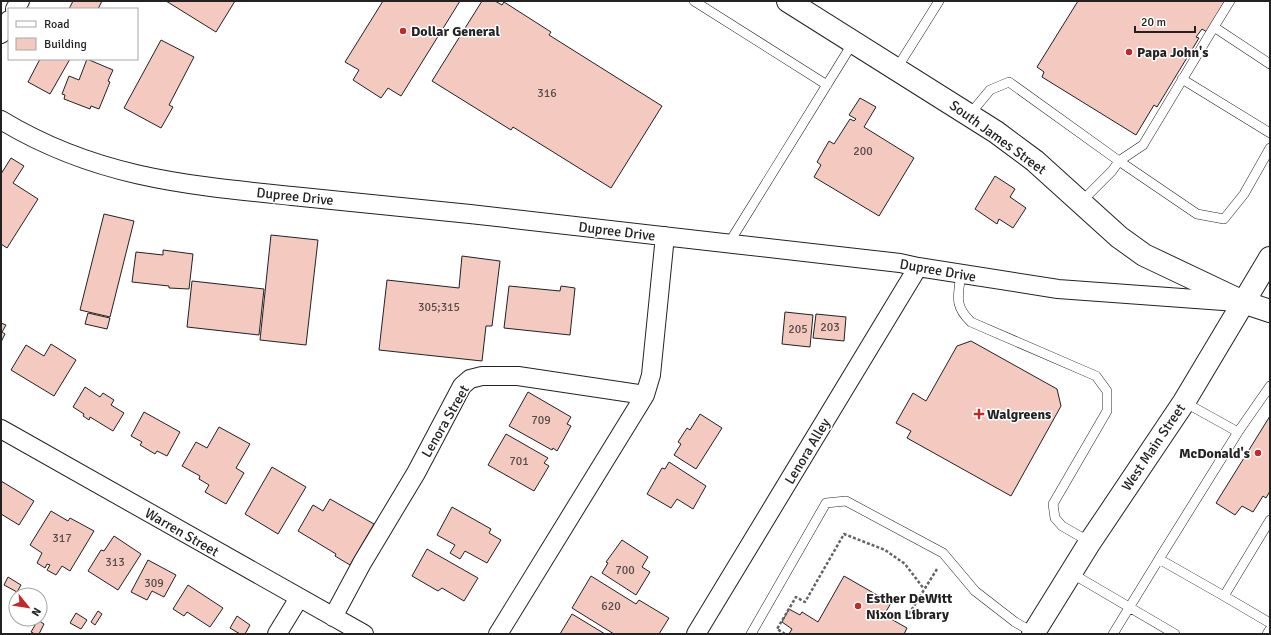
<svg xmlns="http://www.w3.org/2000/svg" width="1271" height="635" font-family="Signika,sans-serif">
  <rect width="100%" height="100%" fill="#fff"/>
  <path fill="#f3c9c0" stroke="#222" d="M 73,1 L 102,1 L 98,9 L 69,9 Z
    M 166,1 L 235,1 L 216,32 Z
    M 383,1 L 460,1 L 401,96 L 388,88 L 381,98 L 353,80 L 359,70 L 345,62 Z
    M 482,1 L 495,1 L 502,5 L 504,2 L 551,32 L 549,35 L 662,106 L 611,188 L 513,127 L 511,130 L 432,81 Z
    M 1078,1 L 1226,1 L 1207,32 L 1202,29 L 1196,37 L 1199,38 L 1157,107 L 1154,105 L 1136,135 L 1042,77 L 1044,72 L 1037,67 Z
    M 161,40 L 194,57 L 169,105 L 173,107 L 161,128 L 124,108 Z
    M 40,59 L 70,59 L 50,94 L 28,82 Z
    M 87,59 L 113,70 L 108,81 L 110,82 L 99,109 L 91,106 L 90,109 L 64,99 L 65,95 L 62,94 L 69,76 L 79,80 Z
    M 860,98 L 876,107 L 864,127 L 914,158 L 879,216 L 814,177 L 821,165 L 817,162 L 829,141 L 834,144 L 850,119 L 854,121 L 856,119 L 849,115 Z
    M 11,158 L 24,166 L 13,183 L 38,199 L 7,248 L 1,244 L 1,174 Z
    M 995,176 L 1015,189 L 1010,197 L 1026,208 L 1013,228 L 999,219 L 997,224 L 975,209 Z
    M 104,214 L 134,221 L 110,317 L 80,310 Z
    M 271,235 L 318,240 L 306,345 L 260,340 Z
    M 163,250 L 193,254 L 189,289 L 169,288 L 169,286 L 132,282 L 136,252 L 163,255 Z
    M 462,256 L 500,261 L 492,326 L 486,326 L 482,361 L 379,350 L 387,280 L 459,288 Z
    M 192,281 L 264,289 L 259,335 L 187,327 Z
    M 509,286 L 560,291 L 561,286 L 575,288 L 570,335 L 504,328 Z
    M 785,312 L 813,315 L 810,347 L 782,344 Z
    M 88,313 L 110,318 L 107,329 L 85,324 Z
    M 816,314 L 846,317 L 844,341 L 813,338 Z
    M 1,323 L 6,325 L 2,332 L 5,334 L 1,342 Z
    M 971,341 L 1057,389 L 1061,406 L 1011,496 L 907,438 L 911,431 L 896,423 L 913,393 L 926,401 L 957,346 Z
    M 51,344 L 76,360 L 54,396 L 11,370 L 26,345 L 44,356 Z
    M 85,387 L 100,397 L 103,393 L 114,400 L 111,405 L 124,413 L 113,431 L 90,417 L 89,420 L 83,416 L 84,414 L 73,407 Z
    M 528,392 L 571,417 L 567,424 L 571,426 L 557,451 L 553,448 L 552,450 L 509,426 Z
    M 144,412 L 180,432 L 167,456 L 157,451 L 155,454 L 140,445 L 142,442 L 131,436 Z
    M 700,414 L 722,428 L 696,469 L 674,455 L 681,444 L 678,442 L 687,428 L 690,430 Z
    M 1270,416 L 1270,491 L 1266,498 L 1263,496 L 1253,512 L 1242,506 L 1235,515 L 1216,503 Z
    M 219,427 L 250,444 L 236,468 L 244,473 L 226,504 L 205,492 L 209,485 L 199,479 L 200,476 L 182,466 L 196,442 L 207,448 Z
    M 506,434 L 548,458 L 544,463 L 549,466 L 534,491 L 488,465 Z
    M 669,462 L 706,486 L 693,509 L 677,499 L 671,508 L 647,494 L 662,468 L 665,469 Z
    M 272,467 L 306,487 L 278,534 L 245,514 Z
    M 1,481 L 34,501 L 19,525 L 1,514 Z
    M 330,499 L 374,524 L 350,565 L 335,556 L 336,554 L 298,531 L 313,505 L 323,511 Z
    M 452,507 L 491,529 L 489,533 L 501,540 L 487,563 L 465,551 L 460,559 L 450,553 L 455,545 L 437,535 Z
    M 51,511 L 68,521 L 70,518 L 94,531 L 70,571 L 62,566 L 56,575 L 47,570 L 50,565 L 47,564 L 45,568 L 37,563 L 42,553 L 30,545 Z
    M 114,536 L 141,554 L 118,590 L 88,571 L 101,550 L 104,551 Z
    M 622,540 L 648,557 L 642,567 L 650,572 L 636,595 L 602,573 L 608,563 L 606,562 Z
    M 427,549 L 478,578 L 464,601 L 442,588 L 438,591 L 412,576 Z
    M 148,560 L 176,575 L 164,597 L 152,591 L 147,600 L 131,592 Z
    M 591,576 L 636,604 L 639,600 L 669,618 L 659,634 L 614,634 L 572,608 Z
    M 844,576 L 891,603 L 884,615 L 907,628 L 904,634 L 789,634 L 792,629 L 782,622 L 789,609 L 800,615 L 802,612 L 818,622 Z
    M 8,577 L 21,585 L 17,592 L 4,585 Z
    M 188,585 L 223,608 L 210,627 L 187,612 L 184,616 L 173,609 Z
    M 98,611 L 102,614 L 95,625 L 91,622 Z
    M 76,613 L 87,620 L 81,629 L 70,623 Z
    M 572,614 L 605,634 L 560,634 Z
    M 237,616 L 250,625 L 245,634 L 240,634 L 230,628 Z
    M 38,620 L 44,624 L 39,634 L 35,634 L 31,632 Z"/>
  <g fill="none" stroke-linecap="round" stroke-linejoin="round">
    <g stroke="#222" stroke-width="10">
      <path id="service" d="M 694,1 L 827,85
        M 1230,1 L 1214,27 L 1270,64
        M 897,68 L 939,1
        M 1182,79 L 1270,133
        M 970,114 L 990,90 L 1009,82 L 1119,161 L 1143,145 L 1214,27
        M 1081,202 L 1112,171 L 1119,161 L 1197,214 L 1224,219 L 1244,194 L 1270,148
        M 729,243 L 854,41
        M 961,274 C 958,296 954,306 971,322 L 1096,376 L 1107,391 L 1107,411 L 1053,504 L 1055,518 L 1062,526 L 1090,542
        M 1184,402 L 1238,432 L 1270,386
        M 1238,432 L 1159,559 L 1224,596 L 1270,520
        M 1071,573 L 1175,634
        M 1224,596 L 1270,623
        M 751,634 L 826,503 L 846,501 L 943,553 L 975,591 L 1015,622 L 1034,633
        M 1113,634 L 1159,559
        M 1267,634 L 1270,629"/>
    </g>
    <g stroke="#222" stroke-width="20">
      <path id="minor" d="M 15,9 L 20,1
        M 1,34 L 9,20
        M 1,120 C 95,177 185,185 292,196 C 351,202 410,208 470,214 C 613,229 756,246 900,263 L 918,267 L 1058,289 L 1237,302
        M 1,429 L 364,634
        M 333,617 L 362,563 L 416,473 L 462,386 L 470,379 L 482,376 L 518,376 L 645,395
        M 277,634 L 299,598
        M 498,634 L 645,395 L 651,375 L 665,236
        M 696,634 L 918,267"/>
    </g>
    <g stroke="#222" stroke-width="24">
      <path id="tertiary" d="M 788,1 L 996,132 L 1035,161 L 1119,237 L 1144,255 L 1243,302 L 1270,311"/>
    </g>
    <g stroke="#222" stroke-width="24">
      <path id="primary" d="M 1033,634 L 1090,542 L 1184,402 L 1270,258"/>
    </g>
    <path stroke="#646464" stroke-width="2.5" stroke-dasharray="3 2" stroke-linecap="butt" d="M 909,614 L 937,569
      M 785,634 L 777,629 L 796,597 L 805,602 L 844,534 L 885,550 L 905,564 L 924,589"/>
    <use href="#service" stroke="#fff" stroke-width="9"/>
    <use href="#minor" stroke="#fff" stroke-width="18"/>
    <use href="#tertiary" stroke="#fff" stroke-width="22"/>
    <use href="#primary" stroke="#fff" stroke-width="22"/>
  </g>
  <g fill="#c62828" stroke="#fff" stroke-width="1.5">
    <circle cx="403" cy="31" r="4"/>
    <circle cx="1129" cy="52" r="4"/>
    <path d="M977 408h4v4h4v4h-4v4h-4v-4h-4v-4h4z"/>
    <circle cx="1258" cy="453" r="4"/>
    <circle cx="858" cy="606" r="4"/>
  </g>
  <g text-anchor="middle" stroke-width="3" stroke-linejoin="round" paint-order="stroke">
    <g font-size="12" fill="#564c4a">
      <text x="547" y="97">316</text>
      <text x="863" y="155">200</text>
      <text x="439" y="311">305;315</text>
      <text x="830" y="331">203</text>
      <text x="798" y="333">205</text>
      <text x="541" y="424">709</text>
      <text x="519" y="465">701</text>
      <text x="62" y="542">317</text>
      <text x="115" y="566">313</text>
      <text x="625" y="574">700</text>
      <text x="154" y="587">309</text>
      <text x="611" y="610">620</text>
    </g>
    <g font-size="14" font-weight="bold" fill="#222" stroke="#fff" text-anchor="start">
      <text x="411" y="36">Dollar General</text>
      <text x="1137" y="57">Papa John's</text>
      <text x="987" y="419">Walgreens</text>
      <text x="1250" y="458" text-anchor="end">McDonald's</text>
      <text x="866" y="603">Esther DeWitt<tspan x="866" dy="16">Nixon Library</tspan></text>
    </g>
    <g font-size="14" fill="#222" stroke="#fff">
      <text transform="translate(998 137) rotate(36)" y="5">South James Street</text>
      <text transform="translate(295 196) rotate(6)" y="5">Dupree Drive</text>
      <text transform="translate(617 231) rotate(7)" y="5">Dupree Drive</text>
      <text transform="translate(938 270) rotate(10)" y="5">Dupree Drive</text>
      <text transform="translate(445 421) rotate(-60)" y="5">Lenora Street</text>
      <text transform="translate(1153 447) rotate(-56)" y="5">West Main Street</text>
      <text transform="translate(807 451) rotate(-59)" y="5">Lenora Alley</text>
      <text transform="translate(182 532) rotate(30)" y="5">Warren Street</text>
    </g>
  </g>
  <rect width="1271" height="635" fill="none" stroke="#222222" stroke-width="4"/>
  <rect x="8" y="8" width="130" height="52" fill="#ffffff" stroke="#a7a7a7"/>
  <rect x="16" y="21" width="20" height="6" fill="#ffffff" stroke="#a7a7a7"/>
  <text x="44" y="28" font-size="12" fill="#222222">Road</text>
  <rect x="16" y="38" width="20" height="12" fill="#f3c9c0" stroke="#a7a7a7"/>
  <text x="44" y="48" font-size="12" fill="#222222">Building</text>
  <g transform="translate(28 607) rotate(120)"><circle r="19" fill="#ffffff" stroke="#a7a7a7"/>
  <path d="M0-3L7 15L0 10L-7 15Z" fill="#c62828"/>
  <text y="-6" font-size="11" font-weight="bold" text-anchor="middle" fill="#222222">N</text>
  </g>
  <path d="M1135 26v6h60v-6" fill="none" stroke="#222222" stroke-width="2"/>
  <text x="1141" y="26" font-size="12" fill="#222222" stroke="#ffffff" stroke-width="3" paint-order="stroke">20 m</text>
</svg>
